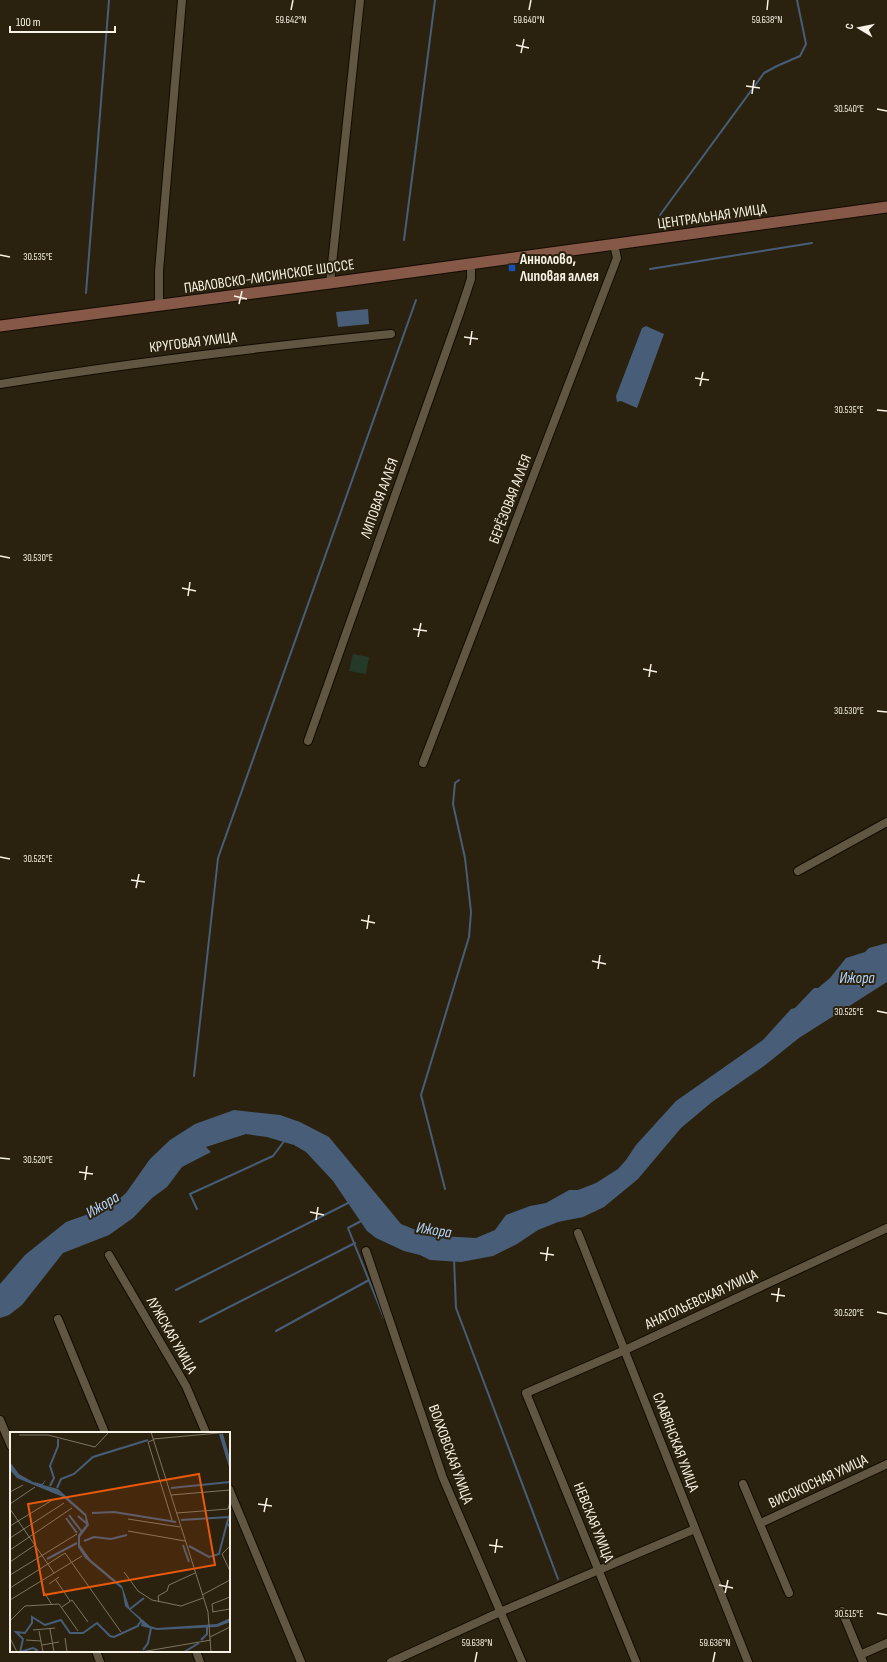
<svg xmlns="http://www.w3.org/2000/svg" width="887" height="1662" font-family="'Sofia Sans Condensed',sans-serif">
  <rect width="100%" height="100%" fill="#2a220e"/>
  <path fill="#243927" d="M 353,654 L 369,657 L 366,674 L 349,671 Z"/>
  <path fill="#485d78" d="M 368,309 L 369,324 L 338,327 L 336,312 Z
    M 646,326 L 664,334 L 637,408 L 621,401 L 617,402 L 616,396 L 642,328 Z
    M 887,943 L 887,982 L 799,1038 L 764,1066 L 712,1102 L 681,1128 L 638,1179 L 604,1207 L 583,1217 L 558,1222 L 538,1230 L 517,1244 L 493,1256 L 461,1262 L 430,1260 L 420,1255 L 404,1251 L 376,1238 L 367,1231 L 333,1181 L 306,1152 L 294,1145 L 267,1137 L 246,1134 L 206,1147 L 211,1152 L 182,1167 L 167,1187 L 152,1198 L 133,1218 L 109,1235 L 63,1253 L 22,1305 L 9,1315 L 0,1318 L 0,1284 L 25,1255 L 66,1222 L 111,1206 L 126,1193 L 150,1159 L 170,1140 L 195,1124 L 234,1110 L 280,1115 L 300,1122 L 329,1137 L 401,1224 L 416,1230 L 440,1236 L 476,1238 L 495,1230 L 506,1215 L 530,1206 L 546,1203 L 569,1190 L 578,1190 L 596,1183 L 618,1169 L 626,1160 L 636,1145 L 676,1101 L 763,1040 L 791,1009 L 795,1008 L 814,988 L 818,988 L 830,978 L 846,958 L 865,952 L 869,948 Z"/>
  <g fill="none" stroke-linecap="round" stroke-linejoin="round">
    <path stroke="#485d78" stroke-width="2" d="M 660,215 L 764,73 L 777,66 L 800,56 L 806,44 L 797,0
      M 404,240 L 435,0
      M 650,269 L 812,243
      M 86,293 L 109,0
      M 194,1076 L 218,858 L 416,300
      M 445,1189 L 421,1095 L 469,937 L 471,912 L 465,858 L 453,804 L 455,783 L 459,780
      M 197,1209 L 190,1194 L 273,1156 L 285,1140
      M 363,1220 L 348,1228 L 384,1318
      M 454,1259 L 456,1308 L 558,1579
      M 176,1290 L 350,1202
      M 200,1322 L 355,1243
      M 276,1331 L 369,1280"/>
    <g stroke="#130b00" stroke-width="10">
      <path id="street" d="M 330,283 L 360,0
        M 159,306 L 159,271 L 182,0
        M 0,384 C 130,363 260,347 391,334
        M 308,741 L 460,312 L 471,279 L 471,264
        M 423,763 L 617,258 L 614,244
        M 798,871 L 887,822
        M 578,1233 L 748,1662
        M 366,1251 L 443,1478 L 522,1662
        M 109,1255 L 186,1386 L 206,1433
        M 58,1319 L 105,1433
        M 0,1420 L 11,1446
        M 743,1484 L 789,1593
        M 229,1489 L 301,1662
        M 761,1523 L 887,1464
        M 842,1611 L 863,1662
        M 96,1651 L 100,1662
        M 196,1651 L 200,1662
        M 860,1655 L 887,1643
        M 391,1662 L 500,1612 L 695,1529
        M 636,1662 L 526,1393 L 625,1350 L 887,1228"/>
    </g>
    <g stroke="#130b00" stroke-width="13">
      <path id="secondary" d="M 0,326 L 330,283 L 887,207"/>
    </g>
    <use href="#street" stroke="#605641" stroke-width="8"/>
    <use href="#secondary" stroke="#865848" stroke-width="11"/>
  </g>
  <path fill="none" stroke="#f7f2e5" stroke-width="1.5" d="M 291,10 L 293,0M 529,10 L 531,0M 767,10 L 768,0M 516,45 L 529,48M 521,53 L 524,39M 746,86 L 760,88M 752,94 L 754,80M 877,109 L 887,111M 0,255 L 10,257M 234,296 L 247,299M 239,304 L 242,291M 464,337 L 478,339M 470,345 L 472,331M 695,378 L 709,380M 700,386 L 703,372M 877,410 L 887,411M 0,556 L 10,558M 182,588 L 196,591M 188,596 L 190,582M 413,629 L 427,631M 418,637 L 421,623M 643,669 L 657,672M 649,677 L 651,664M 877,711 L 887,712M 0,857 L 10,859M 131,880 L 145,882M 136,888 L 139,874M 361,920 L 375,923M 367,929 L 369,915M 592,961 L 606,964M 598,969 L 600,955M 877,1011 L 887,1013M 0,1158 L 10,1159M 79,1172 L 93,1174M 85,1180 L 87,1166M 310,1212 L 324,1215M 316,1220 L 318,1207M 540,1253 L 554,1255M 546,1261 L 548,1247M 771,1294 L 785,1296M 777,1302 L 779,1288M 877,1312 L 887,1314M 258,1504 L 272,1506M 264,1512 L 267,1498M 489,1545 L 503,1547M 495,1553 L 497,1539M 719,1585 L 733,1588M 725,1593 L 728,1580M 877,1613 L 887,1615M 475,1662 L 477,1652M 713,1662 L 715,1652"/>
  <rect fill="#1a4fb4" stroke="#2a220e" stroke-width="1.5" x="508" y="264" width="8" height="8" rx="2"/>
  <g text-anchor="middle" stroke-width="4" stroke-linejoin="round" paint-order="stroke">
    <g font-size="15" fill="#f7f2e5" stroke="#2a220e">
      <text transform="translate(712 216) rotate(-8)" y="5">ЦЕНТРАЛЬНАЯ УЛИЦА</text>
      <text transform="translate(269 276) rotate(-8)" y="5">ПАВЛОВСКО-ЛИСИНСКОЕ ШОССЕ</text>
      <text transform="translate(193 342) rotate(-7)" y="5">КРУГОВАЯ УЛИЦА</text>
      <text transform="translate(379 498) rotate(-70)" y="5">ЛИПОВАЯ АЛЛЕЯ</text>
      <text transform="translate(510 499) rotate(-69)" y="5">БЕРЁЗОВАЯ АЛЛЕЯ</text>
      <text transform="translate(701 1299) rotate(-25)" y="5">АНАТОЛЬЕВСКАЯ УЛИЦА</text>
      <text transform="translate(172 1335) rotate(60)" y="5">ЛУЖСКАЯ УЛИЦА</text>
      <text transform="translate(676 1442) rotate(69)" y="5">СЛАВЯНСКАЯ УЛИЦА</text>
      <text transform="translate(451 1454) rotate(70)" y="5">ВОЛХОВСКАЯ УЛИЦА</text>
      <text transform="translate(818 1481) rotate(-25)" y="5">ВИСОКОСНАЯ УЛИЦА</text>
      <text transform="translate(594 1522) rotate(68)" y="5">НЕВСКАЯ УЛИЦА</text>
    </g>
    <g font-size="15" font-weight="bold" fill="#f7f2e5" stroke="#2a220e" text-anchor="start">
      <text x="520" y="264">Аннолово,<tspan x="520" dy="17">Липовая аллея</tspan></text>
    </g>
    <g font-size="16" font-style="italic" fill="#b3d3fa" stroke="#2a220e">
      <text x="857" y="983">Ижора</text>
      <text transform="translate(102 1204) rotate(-31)" y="6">Ижора</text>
      <text transform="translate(434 1229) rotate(9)" y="6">Ижора</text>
    </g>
  </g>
  <g transform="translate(10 1432)">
    <rect width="220" height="220" fill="#2a220e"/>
    <path d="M 0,30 L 9,42 L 23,50 L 32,52 L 36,47 L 33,53 L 48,57 L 76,82 L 79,93 L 70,105 L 70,113 L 80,127 L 112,154 L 120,177 L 140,194 L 147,196 L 207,192 L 220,186 L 220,190 L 207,195 L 147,198 L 131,194 L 132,190 L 128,194 L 130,188 L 115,174 L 112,157 L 75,126 L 68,115 L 68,103 L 76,93 L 75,84 L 53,65 L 7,46 L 0,38 Z" fill="#485d78"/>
    <path fill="none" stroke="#485d78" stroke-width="2" d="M 210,2 L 220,35M 212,2 L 220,30M 40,54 L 44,46 L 40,34 L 48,14 L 48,7M 47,56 L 51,47 L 64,42 L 83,25 L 138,8M 161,56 L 220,50M 82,81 L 104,80 L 166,90M 220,82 L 217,91 L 220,95M 59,83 L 72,100M 68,84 L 77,92M 56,86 L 67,101M 171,88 L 219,85M 74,109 L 84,105 L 101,107 L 117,103M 173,113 L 179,130M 179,114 L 199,125 L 209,122 L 217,91M 37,127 L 67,111M 120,177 L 134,166M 191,208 L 197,202 L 197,194M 133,218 L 138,211 L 141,196M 25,220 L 27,218 L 23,216 L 10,220 L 13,207 L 6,200 L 15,201 L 22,191 L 22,185 L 35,193 L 51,188 L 60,201 L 73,201 L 87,191 L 100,204 L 104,205 L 128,194 L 129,191M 174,220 L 189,211"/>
    <path fill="none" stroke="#7c7564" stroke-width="1" d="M 141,0 L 198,180 L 201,220M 9,3 L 38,3 L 85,15 L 99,0M 143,7 L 220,0M 143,8 L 138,10 L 162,88M 0,60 L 13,53M 161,63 L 220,58M 0,72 L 25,55M 0,77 L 44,141M 167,81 L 218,77 L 220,70M 118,87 L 170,95M 0,94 L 44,67M 118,99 L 175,109M 0,106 L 54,71M 220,114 L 212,122 L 220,139M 0,118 L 62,76M 0,130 L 25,113M 114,140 L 128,159 L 142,168 L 171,174 L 193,166M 0,143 L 67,102M 46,148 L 60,169M 39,152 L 49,145M 0,156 L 55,121 L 111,200M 34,160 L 42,173M 192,163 L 220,148M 0,168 L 72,124M 149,170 L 148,164 L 157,159 L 159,153 L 185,141M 52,175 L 62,168 L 78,190M 202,180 L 220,177M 203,180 L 202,172 L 220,165M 0,189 L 15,174 L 49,172 L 68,199M 40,197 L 44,220M 23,198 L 45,196M 29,199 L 33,220M 200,205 L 220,195M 0,206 L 7,220M 55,206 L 57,220M 16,208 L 31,209M 32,213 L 49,210M 131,220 L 201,208"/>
    <path fill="#e8590c" fill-opacity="0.15" stroke="#e8590c" stroke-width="2" d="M 189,42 L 205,133 L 34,163 L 18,72 Z"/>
    <rect width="220" height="220" fill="none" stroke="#f7f2e5" stroke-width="2"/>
  </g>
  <g font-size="10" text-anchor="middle" fill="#f7f2e5" stroke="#2a220e" stroke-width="4" stroke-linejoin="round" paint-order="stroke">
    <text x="291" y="23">59.642°N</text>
    <text x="529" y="23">59.640°N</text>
    <text x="767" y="23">59.638°N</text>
    <text x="849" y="112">30.540°E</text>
    <text x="38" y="260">30.535°E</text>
    <text x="849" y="413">30.535°E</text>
    <text x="38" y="561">30.530°E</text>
    <text x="849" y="714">30.530°E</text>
    <text x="38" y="862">30.525°E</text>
    <text x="849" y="1015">30.525°E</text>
    <text x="38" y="1163">30.520°E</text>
    <text x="849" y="1316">30.520°E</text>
    <text x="849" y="1617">30.515°E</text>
    <text x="477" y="1646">59.638°N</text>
    <text x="715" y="1646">59.636°N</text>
  </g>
  <g transform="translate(859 28) rotate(280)" stroke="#2a220e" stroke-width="3" paint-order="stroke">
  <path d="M0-3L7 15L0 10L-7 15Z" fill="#f7f2e5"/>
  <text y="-6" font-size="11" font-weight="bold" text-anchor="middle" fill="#f7f2e5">С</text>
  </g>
  <path d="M10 26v6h105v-6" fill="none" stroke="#f7f2e5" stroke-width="2"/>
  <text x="16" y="26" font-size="12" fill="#f7f2e5" stroke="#2a220e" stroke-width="3" paint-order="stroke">100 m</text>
</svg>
